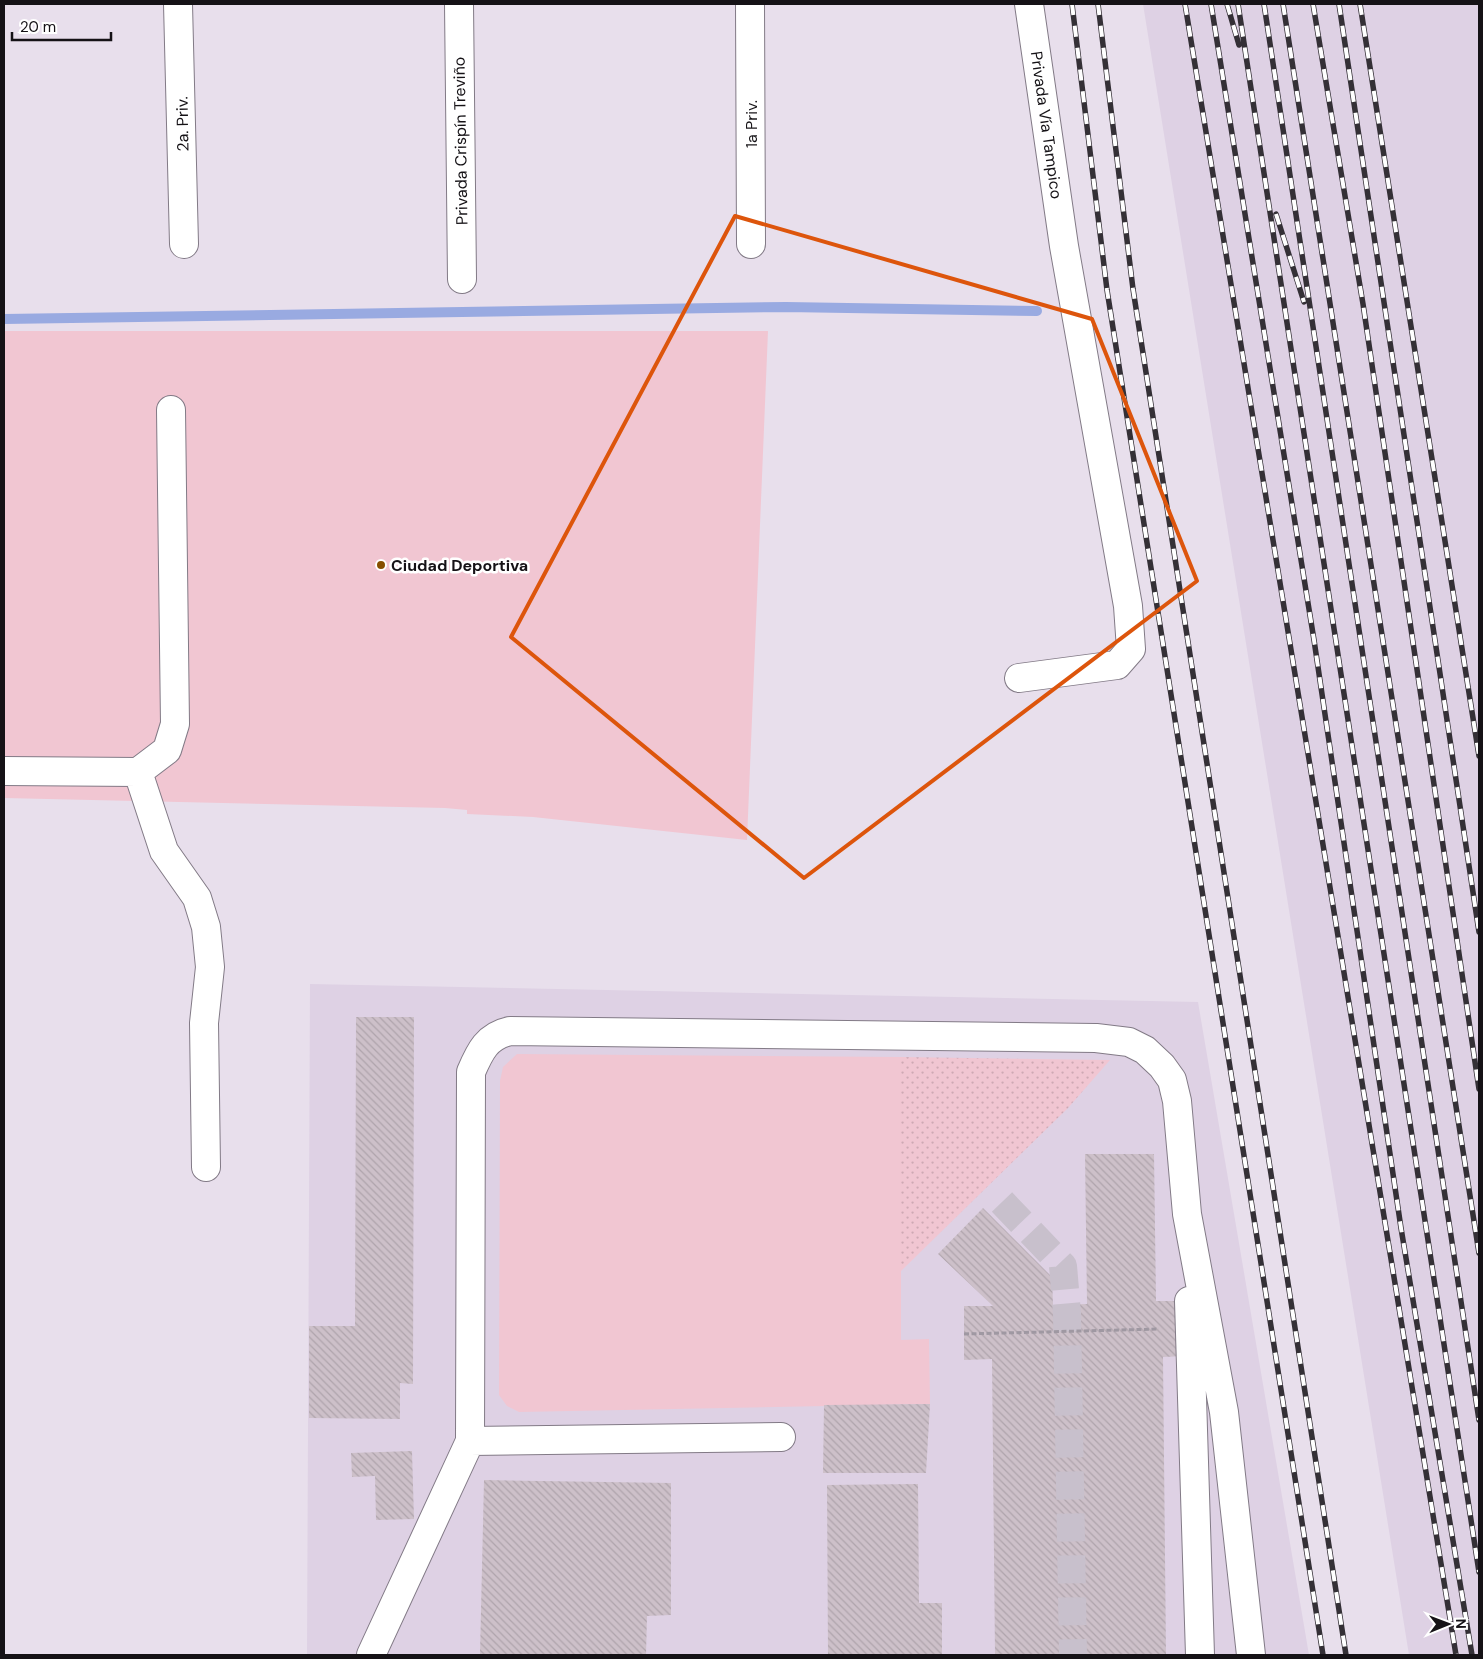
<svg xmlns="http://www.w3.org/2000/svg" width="1483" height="1659" font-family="'DM Sans',sans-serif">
  <defs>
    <pattern id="park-dots" width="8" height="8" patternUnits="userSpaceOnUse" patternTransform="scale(1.25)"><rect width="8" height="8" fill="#f1c6d2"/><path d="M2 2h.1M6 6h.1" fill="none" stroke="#cea9b4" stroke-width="1.8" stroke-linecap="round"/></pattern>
    <pattern id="building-back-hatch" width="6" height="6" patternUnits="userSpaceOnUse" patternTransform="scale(1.25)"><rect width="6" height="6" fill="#cdc0c9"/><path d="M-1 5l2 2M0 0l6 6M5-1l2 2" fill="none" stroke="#afa4ac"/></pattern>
  </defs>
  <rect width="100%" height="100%" fill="#e8dfec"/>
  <path fill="#ded1e4" d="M 1143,4 L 1479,4 L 1479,1655 L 1409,1655 Z
    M 310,984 L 1198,1002 L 1309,1655 L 307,1655 Z"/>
  <path fill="#f1c6d2" d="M 4,331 L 768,331 L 747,840 L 533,817 L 467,814 L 467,810 L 445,808 L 4,798 Z
    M 517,1054 L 901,1057 L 901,1340 L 929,1339 L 930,1404 L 519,1412 L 507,1406 L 499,1395 L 500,1081 L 503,1067 Z"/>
  <path fill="url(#park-dots)" d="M 901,1057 L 1110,1060 L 1068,1108 L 900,1272 Z"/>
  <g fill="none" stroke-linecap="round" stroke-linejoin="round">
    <path stroke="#99aae1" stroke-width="10" d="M 4,319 L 786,307 L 1037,311"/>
  </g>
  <path fill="url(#building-back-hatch)" d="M 356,1017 L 414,1017 L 413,1384 L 400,1383 L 400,1419 L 309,1418 L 309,1326 L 355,1326 Z
    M 1085,1154 L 1154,1154 L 1156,1301 L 1188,1301 L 1187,1356 L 1163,1357 L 1166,1655 L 995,1655 L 992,1359 L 964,1360 L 964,1306 L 993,1306 L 938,1254 L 983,1208 L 1052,1277 L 1053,1305 L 1087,1304 Z
    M 930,1404 L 926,1473 L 823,1473 L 824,1405 Z
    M 412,1451 L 414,1519 L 376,1520 L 375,1476 L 352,1477 L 351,1453 Z
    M 484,1480 L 671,1483 L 671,1615 L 647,1616 L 646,1655 L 480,1655 Z
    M 918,1484 L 919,1603 L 942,1603 L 942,1655 L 828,1655 L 827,1485 Z"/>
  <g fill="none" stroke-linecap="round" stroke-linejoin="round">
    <path stroke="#c8c0cc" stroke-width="28" stroke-dasharray="28 14" stroke-linecap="butt" d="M 1002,1202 L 1063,1266 L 1067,1313 L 1073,1655"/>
    <g stroke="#827a86" stroke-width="30">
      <path id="minor" d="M 178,4 L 184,244
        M 459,4 L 462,279
        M 750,4 L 751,244
        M 1019,678 L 1117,665 L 1131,649 L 1128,606 L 1064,246 L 1029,4
        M 4,771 L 138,772 L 167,750 L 175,724 L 171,410
        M 138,772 L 164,851 L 197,898 L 206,927 L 210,967 L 204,1023 L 206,1167
        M 1189,1301 L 1200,1655
        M 470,1441 L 781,1437
        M 371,1655 L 470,1441 L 471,1072 C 480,1051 487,1036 510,1031 L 1096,1038 L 1129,1042 L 1145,1050 L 1162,1066 L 1172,1080 L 1177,1101 L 1187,1214 L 1224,1412 L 1251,1655"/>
    </g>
    <path stroke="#9f98a2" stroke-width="3" stroke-dasharray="5 2.5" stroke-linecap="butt" d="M 964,1334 L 1159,1329"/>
    <use href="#minor" stroke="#fff" stroke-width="28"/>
    <g stroke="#343036" stroke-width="5.5">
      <path id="rail" d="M 1072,4 L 1107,290 L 1323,1655
        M 1098,4 L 1133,289 L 1346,1655
        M 1185,4 L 1456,1655
        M 1211,4 L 1314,640 L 1401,1228 L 1472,1655
        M 1227,4 L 1239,45
        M 1238,4 L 1479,1572
        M 1264,4 L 1479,1420
        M 1283,4 L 1479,1253
        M 1313,4 L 1363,304 L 1479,1089
        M 1339,4 L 1479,932
        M 1360,4 L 1479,756
        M 1276,214 L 1304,302"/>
    </g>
    <use href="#rail" stroke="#fff" stroke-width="4" stroke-dasharray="11" stroke-linecap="butt"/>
  </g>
  <path fill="none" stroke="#dd550c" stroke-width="4" stroke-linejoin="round" d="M 735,216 L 1092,319 L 1197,581 L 804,878 L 511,637 Z"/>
  <circle fill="#864f00" stroke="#fff" stroke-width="2" cx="381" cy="565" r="5"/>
  <g text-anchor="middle" stroke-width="5" stroke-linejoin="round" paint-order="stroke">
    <g font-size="16" fill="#151216" stroke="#fff">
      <text transform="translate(182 124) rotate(-91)" y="6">2a. Priv.</text>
      <text transform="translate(751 124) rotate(-90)" y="6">1a Priv.</text>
      <text transform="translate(1047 125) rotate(82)" y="6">Privada Vía Tampico</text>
      <text transform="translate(460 141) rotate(-91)" y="6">Privada Crispín Treviño</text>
    </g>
    <g font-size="16" font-weight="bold" fill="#151216" stroke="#fff" text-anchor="start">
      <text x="391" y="571">Ciudad Deportiva</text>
    </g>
  </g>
  <rect width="1483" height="1659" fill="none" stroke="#151216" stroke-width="10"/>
  <g transform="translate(1448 1624) rotate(89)" stroke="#ffffff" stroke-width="4" paint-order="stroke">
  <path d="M0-4L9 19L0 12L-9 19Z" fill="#151216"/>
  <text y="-8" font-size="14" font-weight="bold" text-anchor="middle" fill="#151216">N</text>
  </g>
  <path d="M12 32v8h99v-8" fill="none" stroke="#151216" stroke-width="2.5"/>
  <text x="20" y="32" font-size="15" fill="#151216" stroke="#ffffff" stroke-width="4" paint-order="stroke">20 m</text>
</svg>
